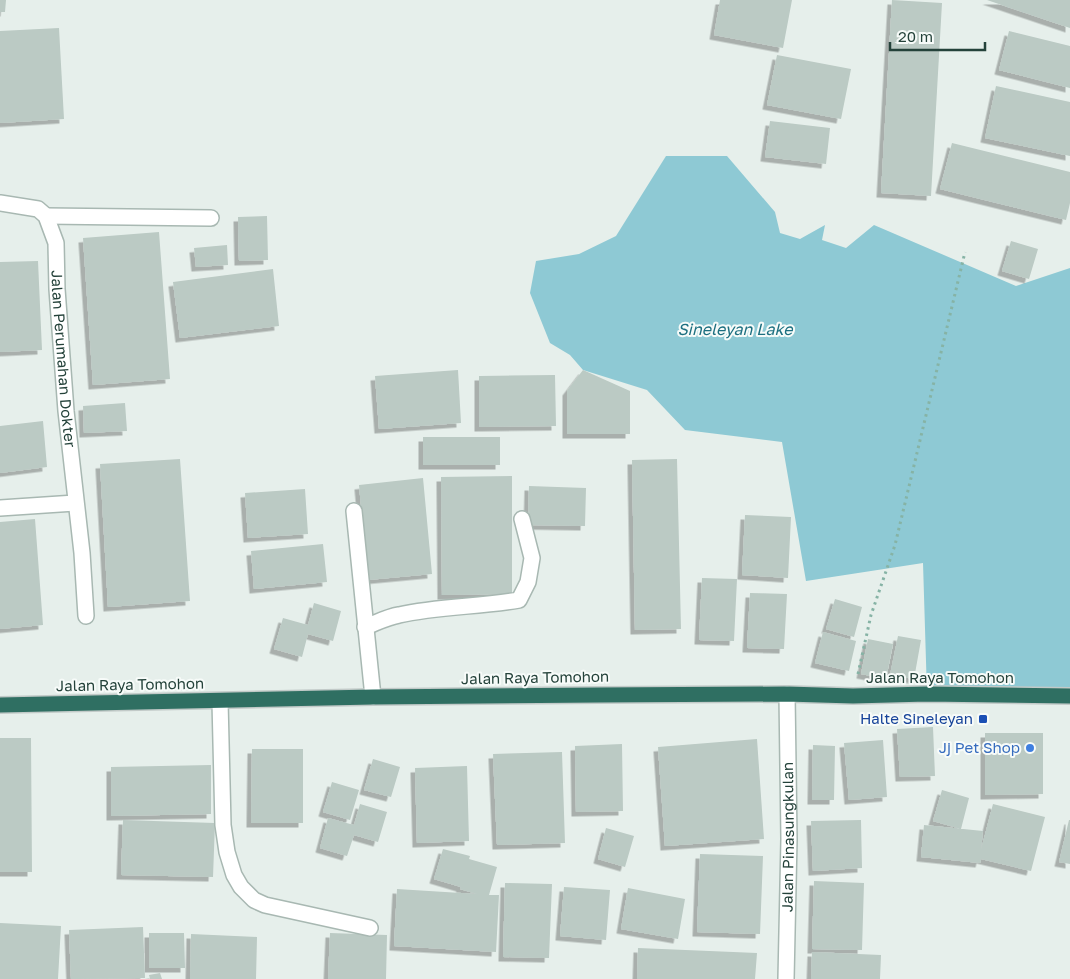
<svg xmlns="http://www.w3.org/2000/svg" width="1070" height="979" font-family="'Golos Text',sans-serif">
  <defs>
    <filter id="shadow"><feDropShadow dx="-4.5" dy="4.5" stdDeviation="0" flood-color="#0004"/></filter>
  </defs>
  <rect width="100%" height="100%" fill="#e6efeb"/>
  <path fill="#8ec9d4" d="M 666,156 L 727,156 L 775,212 L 780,233 L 800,239 L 825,225 L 822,240 L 846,248 L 874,225 L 1016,286 L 1070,268 L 1070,696 L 927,694 L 923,563 L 806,581 L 782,442 L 685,430 L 647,390 L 583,370 L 570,355 L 550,343 L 530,293 L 536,261 L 579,254 L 616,236 Z"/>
  <path fill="#bbcac4" filter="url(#shadow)" d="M 0,0 L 6,0 L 5,12 L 0,12 Z
    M 720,0 L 792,0 L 783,48 L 714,35 Z
    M 892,0 L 942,3 L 931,196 L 881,193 Z
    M 987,0 L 1070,0 L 1070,28 Z
    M 59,28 L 64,119 L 0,123 L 0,31 Z
    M 1009,31 L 1070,46 L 1070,88 L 999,70 Z
    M 777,55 L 851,69 L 841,119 L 767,105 Z
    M 996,86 L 1070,102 L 1070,156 L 985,138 Z
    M 770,121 L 830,128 L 826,164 L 765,157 Z
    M 952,143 L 1070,172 L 1070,203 L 1066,220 L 940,189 Z
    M 267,216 L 268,260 L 239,261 L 238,217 Z
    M 159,232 L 170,379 L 93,385 L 83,238 Z
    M 1011,241 L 1038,249 L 1029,279 L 1002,271 Z
    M 227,245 L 228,265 L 196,267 L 194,248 Z
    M 38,261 L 42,350 L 0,352 L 0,262 Z
    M 273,269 L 279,326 L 180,338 L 173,282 Z
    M 458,370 L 461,423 L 379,429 L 375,376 Z
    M 583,370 L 630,391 L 630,434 L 567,434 L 567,391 Z
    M 555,375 L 556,426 L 479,427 L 479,376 Z
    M 125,403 L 127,431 L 84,433 L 83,406 Z
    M 43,421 L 47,467 L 0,473 L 0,426 Z
    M 423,437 L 500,437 L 500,465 L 423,465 Z
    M 180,459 L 190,601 L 108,607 L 100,464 Z
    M 677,459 L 681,629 L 635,630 L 632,460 Z
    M 512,476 L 512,594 L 442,595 L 441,477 Z
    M 423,478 L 432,574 L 368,580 L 359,485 Z
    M 529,486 L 586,488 L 585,526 L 528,525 Z
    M 305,489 L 308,534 L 248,538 L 245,493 Z
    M 745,515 L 791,517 L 788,578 L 742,575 Z
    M 35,519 L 43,625 L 0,629 L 0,522 Z
    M 323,544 L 327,582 L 254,589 L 251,551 Z
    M 702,578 L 737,579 L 734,641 L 699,640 Z
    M 750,593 L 787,594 L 784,649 L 747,648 Z
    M 835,599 L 862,607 L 854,637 L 826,629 Z
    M 314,603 L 341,611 L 333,641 L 308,634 L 302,657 L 274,649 L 283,618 L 308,625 Z
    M 823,632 L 856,641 L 849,671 L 815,663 Z
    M 898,636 L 921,640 L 914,679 L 890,675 Z
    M 868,639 L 893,644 L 886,679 L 861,674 Z
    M 933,727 L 935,776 L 900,777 L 897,729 Z
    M 985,733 L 1043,733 L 1043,794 L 985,795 Z
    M 0,738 L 31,738 L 32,872 L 0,872 Z
    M 757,739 L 764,839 L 665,846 L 658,747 Z
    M 883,740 L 887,797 L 849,800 L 844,743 Z
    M 622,744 L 623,811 L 576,812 L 575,746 Z
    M 813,745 L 835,746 L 834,800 L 812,800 Z
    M 252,749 L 303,749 L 303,823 L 251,823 Z
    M 562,752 L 565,843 L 497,845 L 493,754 Z
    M 373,759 L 400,767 L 391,797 L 364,790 Z
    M 211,765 L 211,814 L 111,816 L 111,767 Z
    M 467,766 L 469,841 L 417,843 L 415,768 Z
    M 332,782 L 359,790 L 350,820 L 323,812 Z
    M 942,790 L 969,798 L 961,829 L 933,821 Z
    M 360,804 L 387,812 L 378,842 L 354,835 L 347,856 L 320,848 L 328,818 L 354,825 Z
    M 993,804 L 1045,817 L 1031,871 L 981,859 L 980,863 L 921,857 L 924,825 L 983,831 L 981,850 Z
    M 123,820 L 215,823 L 213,877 L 121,875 Z
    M 861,820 L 862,868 L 813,871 L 811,821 Z
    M 1069,820 L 1070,820 L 1070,864 L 1059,862 Z
    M 606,828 L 634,836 L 625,867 L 598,859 Z
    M 443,849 L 470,856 L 469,859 L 497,867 L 489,895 L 499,895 L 496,952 L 394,946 L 397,889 L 477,894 L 460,889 L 461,887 L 434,879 Z
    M 700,854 L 763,856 L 760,934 L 697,932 Z
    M 814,881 L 864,883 L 862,950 L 812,949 Z
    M 505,883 L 552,884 L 549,958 L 503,957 Z
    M 564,887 L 610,890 L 606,940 L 560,936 Z
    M 628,888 L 685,899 L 678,939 L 621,929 Z
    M 0,923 L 61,926 L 58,979 L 0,979 Z
    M 143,927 L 145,978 L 71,979 L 69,930 Z
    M 149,933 L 184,933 L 185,968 L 149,968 Z
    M 330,933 L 387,935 L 386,979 L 328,979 Z
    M 191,934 L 257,937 L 256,979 L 190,979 Z
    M 638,948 L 757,953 L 755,979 L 637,979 Z
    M 812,952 L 881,955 L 880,979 L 811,979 Z
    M 160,973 L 162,979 L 150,979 L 149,975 Z"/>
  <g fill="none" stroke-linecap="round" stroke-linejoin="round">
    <g stroke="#a8b8b2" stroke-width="18">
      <g id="minor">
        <path id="s1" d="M 0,203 L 38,209 L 46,216 L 56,243 L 57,289 L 66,411 L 82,553 L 86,616"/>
        <path d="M 46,216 L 211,218"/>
        <path d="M 0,508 L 75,503"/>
        <path d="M 354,511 L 373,697"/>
        <path d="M 365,627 C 376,623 387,617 399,615 C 438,606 479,607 519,600 L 528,582 L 532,558 L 522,519"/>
        <path d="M 220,701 L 223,825 L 227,852 L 234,875 L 241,887 L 254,900 L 265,905 L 370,928"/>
        <path id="s2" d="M 786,979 L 789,839 L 787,694"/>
      </g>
    </g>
    <g stroke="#c2cac8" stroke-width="18">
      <path id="highway" d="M 0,705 L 373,697 L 599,695 L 787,694 L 853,696 L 927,694 L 1070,696"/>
    </g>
    <path stroke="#86b3a5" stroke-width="3" stroke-dasharray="2.5 4" stroke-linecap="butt" d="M 858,674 L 871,615 L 895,545 L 965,252"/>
    <use href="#minor" stroke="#fff" stroke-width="15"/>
    <use href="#highway" stroke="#2f6f62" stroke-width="15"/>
  </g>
  <rect fill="#1a4fb4" stroke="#f7fbf9" stroke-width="2" x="978" y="714" width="10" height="10" rx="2.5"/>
  <circle fill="#3f7fe0" stroke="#f7fbf9" stroke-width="2" cx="1030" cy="748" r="5"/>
  <g text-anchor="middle" stroke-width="4" stroke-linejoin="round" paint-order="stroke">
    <g font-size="15" fill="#24423a" stroke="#f7fbf9">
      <text dy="5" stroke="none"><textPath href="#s1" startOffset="194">Jalan Perumahan Dokter</textPath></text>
      <text transform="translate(535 678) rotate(-1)" y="5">Jalan Raya Tomohon</text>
      <text x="940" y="683">Jalan Raya Tomohon</text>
      <text transform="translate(130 685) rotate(-1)" y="5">Jalan Raya Tomohon</text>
      <text dy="5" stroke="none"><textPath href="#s2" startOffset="142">Jalan Pinasungkulan</textPath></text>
    </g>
    <g font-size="15" fill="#164399" stroke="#f7fbf9" text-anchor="end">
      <text x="973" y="724">Halte Sineleyan</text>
    </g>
    <g font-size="15" fill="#366cbe" stroke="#f7fbf9" text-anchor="end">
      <text x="1020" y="753">Jj Pet Shop</text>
    </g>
    <g font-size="16" font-style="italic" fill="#1c6f80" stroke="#f7fbf9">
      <text x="735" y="335">Sineleyan Lake</text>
    </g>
  </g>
  <path d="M890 42v8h95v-8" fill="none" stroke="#24423a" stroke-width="2.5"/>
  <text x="898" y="42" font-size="15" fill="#24423a" stroke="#f7fbf9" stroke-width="4" paint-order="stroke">20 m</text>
</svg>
